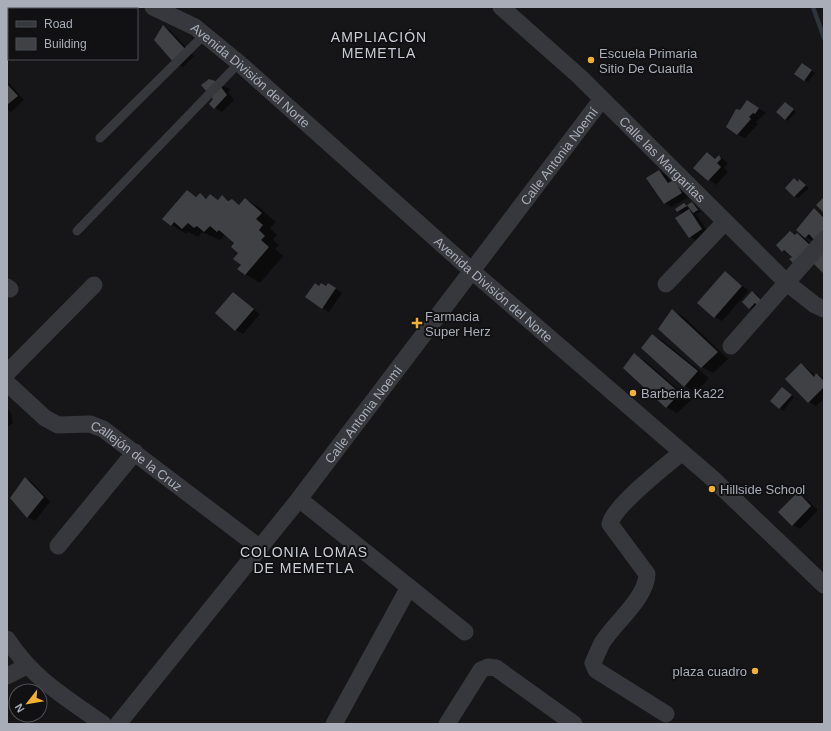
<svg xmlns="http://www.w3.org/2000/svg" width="831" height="731" font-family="Helvetica,sans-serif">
  <rect width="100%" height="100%" fill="#161618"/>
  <path fill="#0007" fill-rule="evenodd" d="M 164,27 L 171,31 L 194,56 L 183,67 L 176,63 Z
    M 806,66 L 815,73 L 808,82 L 796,74 Z
    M 209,80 L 231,89 L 228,92 L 234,100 L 222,112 L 215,108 Z
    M 7,81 L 24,100 L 11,112 L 7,110 Z
    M 754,105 L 766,113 L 756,122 L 758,124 L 745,138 L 737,134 L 740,111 Z
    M 789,105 L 796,112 L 788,121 L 785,119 Z
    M 708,153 L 716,159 L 719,156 L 728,163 L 724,168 L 728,172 L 716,185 L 695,168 Z
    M 659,171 L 666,175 L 671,182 L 681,185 L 689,197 L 672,207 L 665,203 Z
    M 794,179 L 799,182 L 800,180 L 809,188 L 798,198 L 786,188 Z
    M 187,191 L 197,197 L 200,195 L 207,199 L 210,195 L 219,200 L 222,197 L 241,205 L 246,199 L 260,208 L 276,222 L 270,228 L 277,235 L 273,240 L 279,245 L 275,249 L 283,256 L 260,283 L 245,274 L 240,253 L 235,243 L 231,239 L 224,235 L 220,240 L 202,232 L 198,237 L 188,232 L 186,234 L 172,225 Z
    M 692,203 L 701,212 L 696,214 L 709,233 L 697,241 L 690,237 L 682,214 L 678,211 L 683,204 L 689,208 ZM 690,207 L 693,212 L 688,209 Z
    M 814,209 L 824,216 L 824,242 L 813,241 L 806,237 Z
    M 790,232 L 805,238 L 816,250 L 793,257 L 783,251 L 777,245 Z
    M 725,272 L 749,291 L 722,321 L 715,317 Z
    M 320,287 L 335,288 L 342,293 L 329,312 L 322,308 Z
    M 753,292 L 756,294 L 768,306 L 753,310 L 750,308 Z
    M 233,293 L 260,314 L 243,334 L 236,330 Z
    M 673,311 L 684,317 L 728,359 L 713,373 L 702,367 Z
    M 652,335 L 663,341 L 709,378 L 696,393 L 685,386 L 642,348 Z
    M 634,355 L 645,361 L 691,400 L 677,413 L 666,407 Z
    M 801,364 L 816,376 L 817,374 L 824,378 L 824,399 L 816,406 L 809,402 L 786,379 Z
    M 786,390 L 794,397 L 783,411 L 771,401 Z
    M 7,408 L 11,413 L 13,423 L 7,427 Z
    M 25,478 L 32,482 L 50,502 L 35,521 L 28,517 L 11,498 Z
    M 798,493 L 805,498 L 818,510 L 800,529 L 793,525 Z"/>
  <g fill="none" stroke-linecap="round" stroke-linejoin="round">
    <path stroke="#2c353c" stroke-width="4.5" d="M 813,7 L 824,38"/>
  </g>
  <path fill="#404145" d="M 163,25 L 187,51 L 175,64 L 154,40 Z
    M 802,63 L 812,70 L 804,81 L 794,74 Z
    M 209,79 L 225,84 L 221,87 L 227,95 L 214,109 L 209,104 L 213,99 L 201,85 Z
    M 7,84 L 18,96 L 7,105 Z
    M 747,100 L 759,108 L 755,114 L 753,113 L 749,117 L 751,119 L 737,135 L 726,127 L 736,109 L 740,110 Z
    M 785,102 L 794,109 L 785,120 L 776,112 Z
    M 707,152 L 715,159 L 719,155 L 721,159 L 717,163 L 721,167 L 708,181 L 693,168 Z
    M 659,170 L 668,183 L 674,180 L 682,193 L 664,204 L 646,178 Z
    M 794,178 L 798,182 L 799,179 L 806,185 L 794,197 L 785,188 Z
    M 187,190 L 196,197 L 200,193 L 206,199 L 210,194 L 218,200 L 222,195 L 228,201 L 232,199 L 239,205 L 245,198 L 262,213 L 256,219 L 263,225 L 259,230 L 265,236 L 261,240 L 269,247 L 245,275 L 237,269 L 241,265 L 233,259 L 238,253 L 231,247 L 234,243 L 219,230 L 217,232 L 210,226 L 204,232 L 197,226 L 194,228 L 188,223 L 182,229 L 174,222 L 171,226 L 162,219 Z
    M 824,197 L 824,213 L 816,205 Z
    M 692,202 L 698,210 L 693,213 L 687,205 Z
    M 684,203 L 687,206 L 677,212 L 675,209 Z
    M 814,208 L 824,218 L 824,230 L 814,240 L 809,234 L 805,238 L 796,230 Z
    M 689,209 L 702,229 L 689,238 L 675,218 Z
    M 790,231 L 795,235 L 797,233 L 810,245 L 793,263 L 789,259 L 792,257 L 784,250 L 782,252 L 776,245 Z
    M 824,244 L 824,274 L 809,259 Z
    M 725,271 L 742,286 L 714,318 L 697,303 Z
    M 315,283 L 319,286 L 321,283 L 326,286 L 328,283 L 336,288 L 322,309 L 305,297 Z
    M 752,291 L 765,304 L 761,308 L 755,303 L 749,309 L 742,302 Z
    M 233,292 L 254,309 L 235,331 L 215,313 Z
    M 672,309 L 718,352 L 701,368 L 658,329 Z
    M 652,334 L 698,371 L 684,387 L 641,348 Z
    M 634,353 L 680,393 L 666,408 L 623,368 Z
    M 801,363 L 814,377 L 816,373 L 824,381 L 824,387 L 808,403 L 785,379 Z
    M 782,387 L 792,395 L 779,409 L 770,401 Z
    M 25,477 L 44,497 L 27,518 L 10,498 Z
    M 798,492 L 811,506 L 792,526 L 778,512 Z"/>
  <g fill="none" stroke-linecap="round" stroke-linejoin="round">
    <path stroke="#37383d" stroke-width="9" d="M 100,138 L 204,35
      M 77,231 L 239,63"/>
    <g stroke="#37383d" stroke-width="17">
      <path id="s1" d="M 153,7 L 195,27 L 239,63 L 472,271 L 712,478 L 824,585"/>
      <path id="s2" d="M 501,7 L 580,77 L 787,283 L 815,305 L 824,309"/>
      <path d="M 666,284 L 725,222"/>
      <path d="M 7,287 L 10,289"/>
      <path d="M 731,346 L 824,240"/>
      <path d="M 7,373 L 94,285"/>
      <path id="s3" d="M 7,383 L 45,418 L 58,425 L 90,424 L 103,429 L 260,548"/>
      <path d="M 299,499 L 465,632"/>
      <path d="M 58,546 L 135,452"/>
      <path d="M 7,639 C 33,679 65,697 103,724"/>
      <path d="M 7,676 L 27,666"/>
      <path d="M 666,714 L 596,670 L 593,663 C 596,656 599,649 602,643 C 615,622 646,599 647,574 L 610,524 C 614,505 666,466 682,452"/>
      <path id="s4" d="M 118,724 L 299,499 L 602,99"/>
      <path d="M 334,724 L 409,587"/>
      <path d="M 447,724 L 481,670 L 488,667 L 496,668 L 574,724"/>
    </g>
  </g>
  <g fill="#f2b134" stroke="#111113" stroke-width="1.5">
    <circle cx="591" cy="60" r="4"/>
    <path d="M415 317h4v4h4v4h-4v4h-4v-4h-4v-4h4z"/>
    <circle cx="633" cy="393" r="4"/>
    <circle cx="712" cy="489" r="4"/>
    <circle cx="755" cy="671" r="4"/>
  </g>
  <g text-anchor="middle" stroke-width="4" stroke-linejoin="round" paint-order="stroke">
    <g font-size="13" fill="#a8adb8" stroke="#111113" text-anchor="start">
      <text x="599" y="58">Escuela Primaria<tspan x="599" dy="15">Sitio De Cuautla</tspan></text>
      <text x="425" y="321">Farmacia<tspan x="425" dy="15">Super Herz</tspan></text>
      <text x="641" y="398">Barberia Ka22</text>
      <text x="720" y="494">Hillside School</text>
      <text x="747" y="676" text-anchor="end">plaza cuadro</text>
    </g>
    <g font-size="13" fill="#a8adb8" stroke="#111113">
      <text dy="5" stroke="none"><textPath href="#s1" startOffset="120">Avenida División del Norte</textPath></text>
      <text dy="5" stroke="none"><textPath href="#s4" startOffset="719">Calle Antonia Noemí</textPath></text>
      <text dy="5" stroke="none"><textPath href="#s2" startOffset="222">Calle las Margaritas</textPath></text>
      <text dy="5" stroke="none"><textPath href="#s1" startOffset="444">Avenida División del Norte</textPath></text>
      <text dy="5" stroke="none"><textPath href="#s4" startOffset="395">Calle Antonia Noemí</textPath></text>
      <text dy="5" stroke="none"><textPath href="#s3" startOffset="155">Callejón de la Cruz</textPath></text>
    </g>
    <g font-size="14" letter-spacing="1" fill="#c9ccd4" stroke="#111113">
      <text x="379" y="42">AMPLIACIÓN<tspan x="379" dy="16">MEMETLA</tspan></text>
      <text x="304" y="557">COLONIA LOMAS<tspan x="304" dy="16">DE MEMETLA</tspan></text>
    </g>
  </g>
  <rect width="831" height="731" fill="none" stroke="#a8adb8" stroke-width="16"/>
  <rect x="8" y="8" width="130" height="52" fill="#111113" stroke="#4d4f55"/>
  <rect x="16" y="21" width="20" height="6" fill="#37383d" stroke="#4d4f55"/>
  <text x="44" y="28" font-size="12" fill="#a8adb8">Road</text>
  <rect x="16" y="38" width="20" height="12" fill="#404145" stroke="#4d4f55"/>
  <text x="44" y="48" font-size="12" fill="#a8adb8">Building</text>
  <g transform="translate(28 703) rotate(239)"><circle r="19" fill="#111113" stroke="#4d4f55"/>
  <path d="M0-3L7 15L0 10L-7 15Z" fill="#f2b134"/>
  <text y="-6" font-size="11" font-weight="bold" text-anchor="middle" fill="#a8adb8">N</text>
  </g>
</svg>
